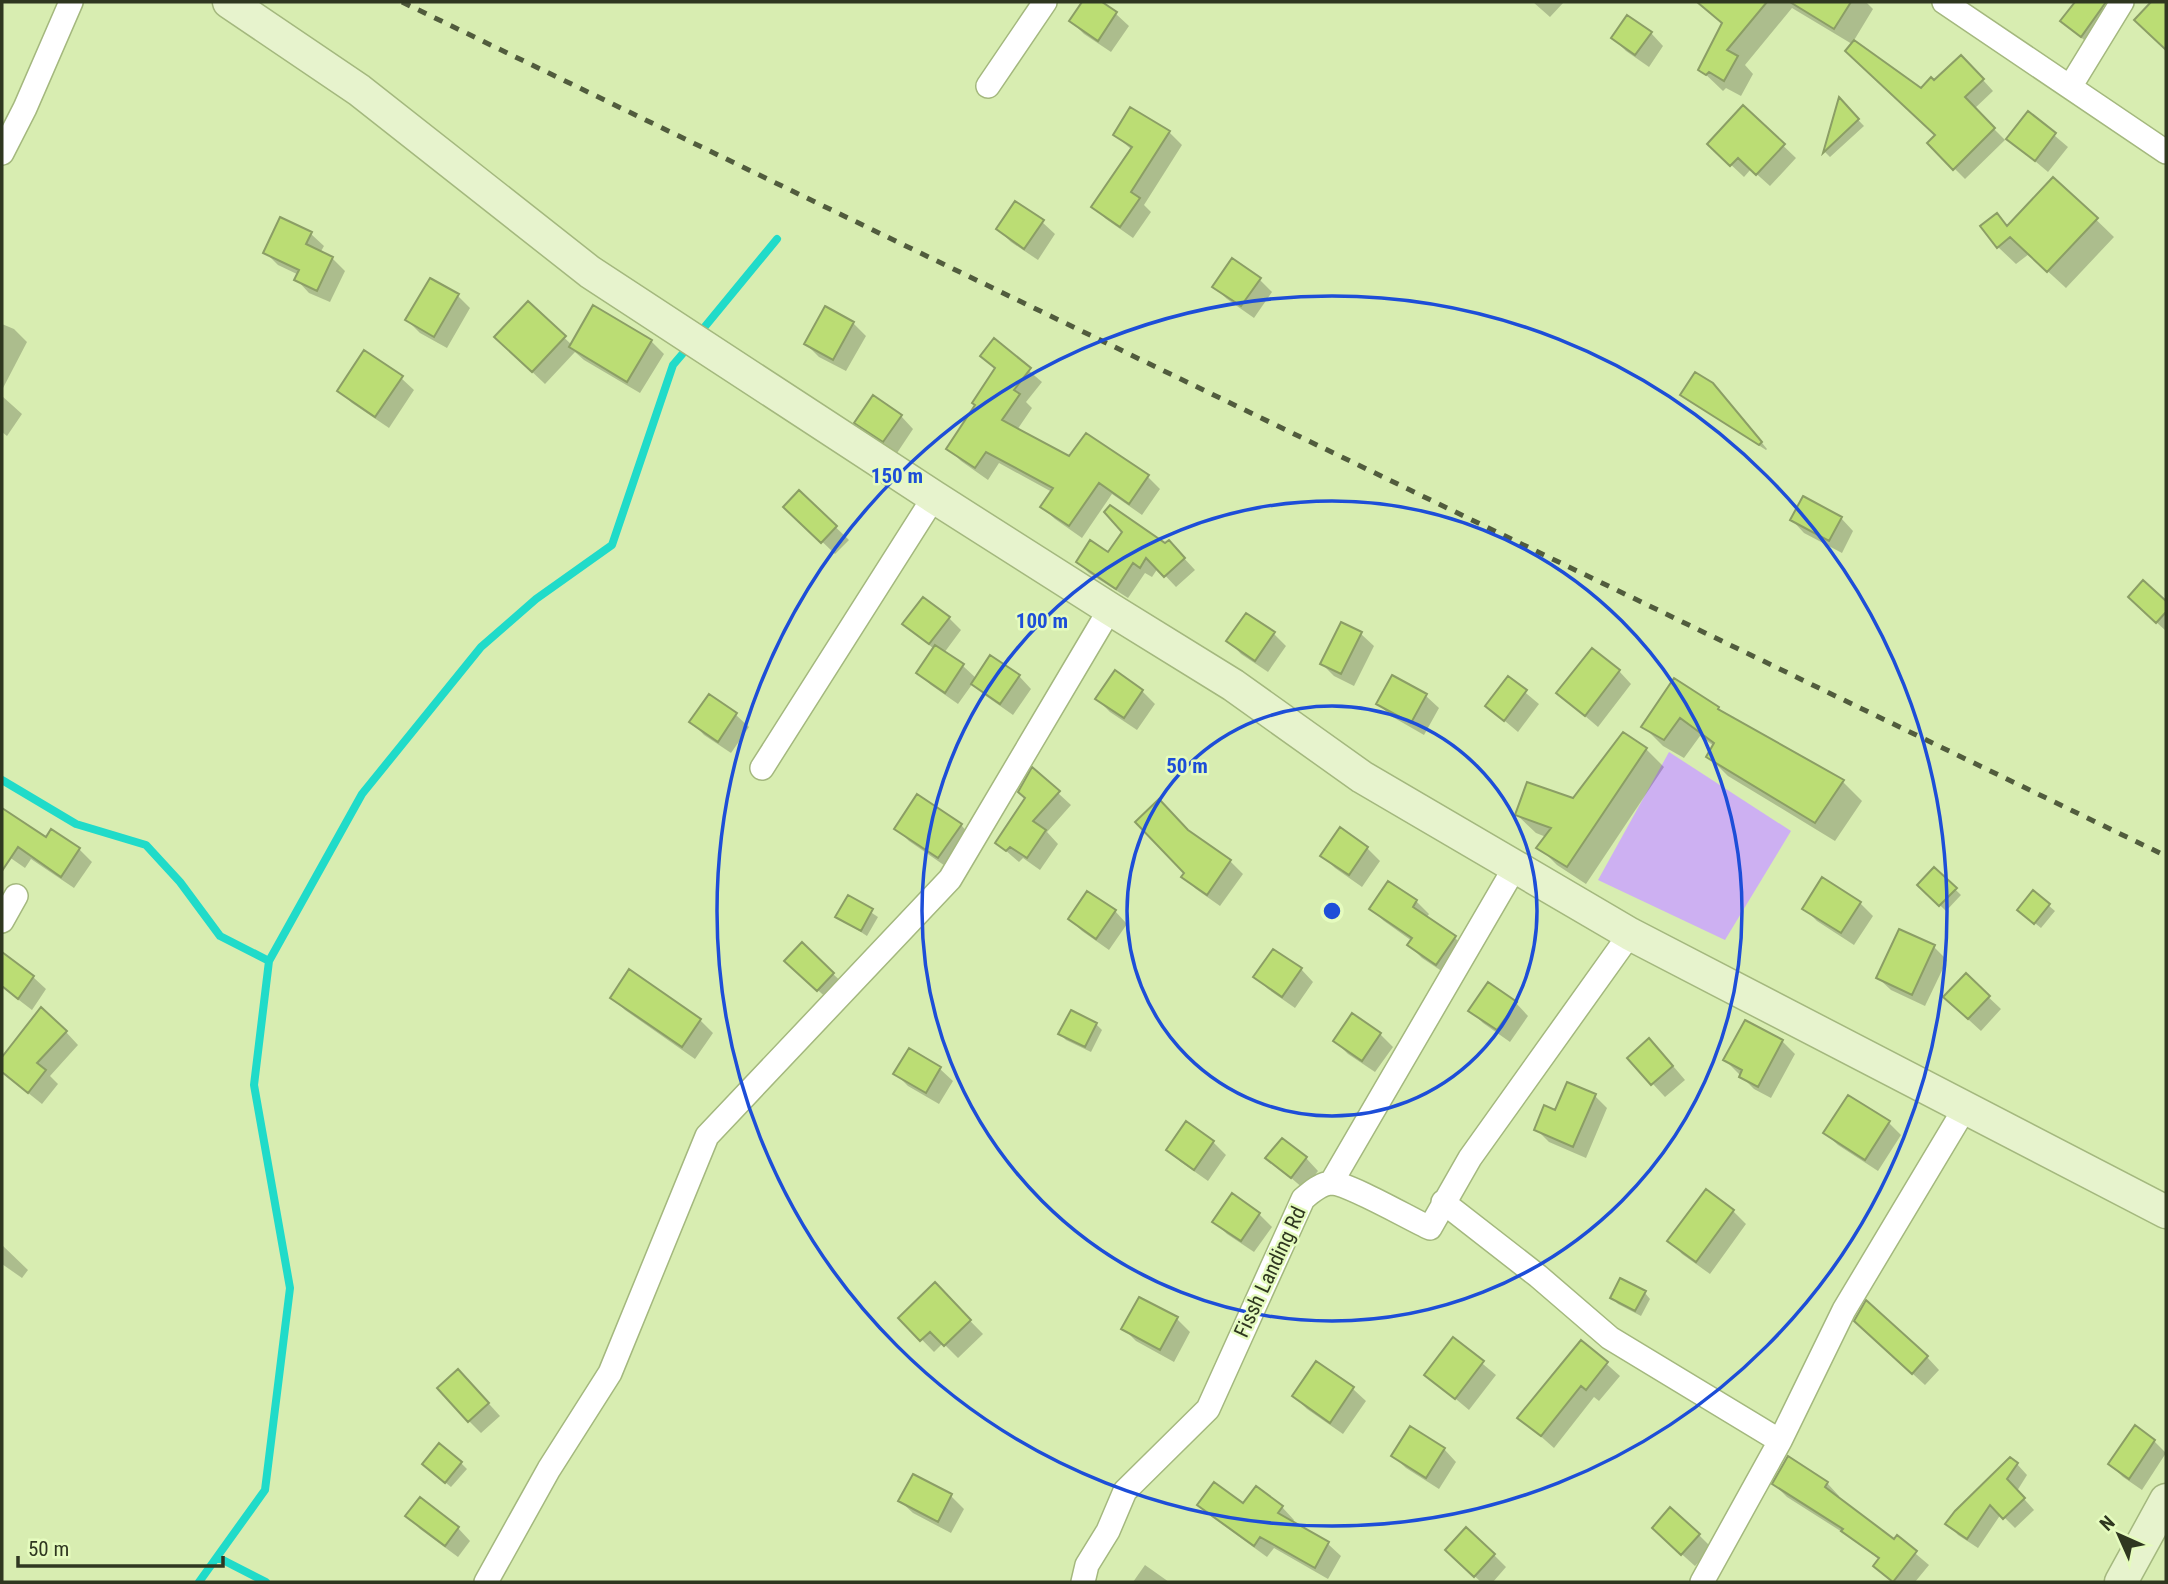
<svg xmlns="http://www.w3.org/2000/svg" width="2168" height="1584" font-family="'Roboto Condensed',sans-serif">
  <rect width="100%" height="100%" fill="#d8edb1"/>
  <path fill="#cdb0f2" d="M 1669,752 L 1791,831 L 1725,940 L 1598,880 Z"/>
  <path fill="#0003" d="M 1084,2 L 1099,2 L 1116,14 L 1129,26 L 1111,52 L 1084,34 L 1071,21 Z
    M 1533,2 L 1564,2 L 1550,17 Z
    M 1698,2 L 1866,2 L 1873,9 L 1853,42 L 1921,91 L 1934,82 L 1972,68 L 1993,91 L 1974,109 L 2005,140 L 1965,179 L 1929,143 L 1937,135 L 1852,44 L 1792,8 L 1745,65 L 1753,74 L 1741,96 L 1726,88 L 1723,91 L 1700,69 L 1724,25 Z
    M 2077,2 L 2096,2 L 2115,19 L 2094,49 L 2063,21 Z
    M 1651,33 L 1663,46 L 1649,67 L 1626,51 L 1613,38 Z
    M 1840,101 L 1864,126 L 1830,157 L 1825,152 Z
    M 1743,107 L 1796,158 L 1770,186 L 1751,169 L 1744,177 L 1709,144 Z
    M 1131,109 L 1169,132 L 1182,145 L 1144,205 L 1151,212 L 1133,238 L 1106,219 L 1093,207 L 1132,150 L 1115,135 Z
    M 2028,113 L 2068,147 L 2048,172 L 2009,139 Z
    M 2054,179 L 2114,237 L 2066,288 L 2029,254 L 2016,264 L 1998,247 Z
    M 1042,222 L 1055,234 L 1038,260 L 1011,242 L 998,229 Z
    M 311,234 L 324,246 L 320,253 L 332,258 L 345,271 L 330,302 L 309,293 L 297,280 L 299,275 L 278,265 L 265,252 Z
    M 1259,279 L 1272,292 L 1254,318 L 1227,299 L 1214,287 Z
    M 458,296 L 470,308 L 447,348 L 420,333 L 407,320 Z
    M 528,304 L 572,345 L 651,341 L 664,354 L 640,393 L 584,360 L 575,352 L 545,384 L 509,350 Z
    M 853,323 L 866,336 L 846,371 L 819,357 L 806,344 Z
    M 2,324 L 14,329 L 27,342 L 2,390 Z
    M 994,341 L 1042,382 L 1026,402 L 1032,408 L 1017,430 L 1070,458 L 1148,477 L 1160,489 L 1142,515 L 1112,494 L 1082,538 L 1055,519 L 1042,507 L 1052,492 L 999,463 L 988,480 L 961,461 L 948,448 L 977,406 L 996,370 L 982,356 Z
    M 401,378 L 414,390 L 389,428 L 352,403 L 339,391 Z
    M 1719,391 L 1767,449 L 1766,450 L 1682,395 Z
    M 2,396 L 22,414 L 7,436 L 2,432 Z
    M 901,416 L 913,429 L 897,453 L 869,435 L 857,423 Z
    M 799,492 L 849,540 L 835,554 L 786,507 Z
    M 1841,518 L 1853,531 L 1842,553 L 1804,533 L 1792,520 Z
    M 1169,542 L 1195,570 L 1176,587 L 1158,568 L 1152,577 L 1145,573 L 1128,598 L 1089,573 L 1078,562 L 1165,546 Z
    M 2144,583 L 2166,604 L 2166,631 L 2143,610 Z
    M 949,618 L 961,630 L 944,653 L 963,666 L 977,679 L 1019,676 L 1031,689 L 1013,715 L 986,696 L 973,683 L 958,704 L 931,685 L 918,673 L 934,649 L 905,624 Z
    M 1274,634 L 1286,646 L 1268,672 L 1241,654 L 1229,641 Z
    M 1361,634 L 1374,646 L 1354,686 L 1334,676 L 1322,664 Z
    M 1619,671 L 1631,684 L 1598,727 L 1558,693 Z
    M 1508,678 L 1539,704 L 1518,732 L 1487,706 Z
    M 1675,680 L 1724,714 L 1843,782 L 1862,801 L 1835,841 L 1728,776 L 1709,757 L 1714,746 L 1700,736 L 1684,758 L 1663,746 L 1643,726 Z
    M 1142,691 L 1155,704 L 1137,730 L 1110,712 L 1097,699 Z
    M 709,696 L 736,715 L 749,727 L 731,753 L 704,735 L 692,722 Z
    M 1426,696 L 1439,708 L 1424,735 L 1391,716 L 1378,704 Z
    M 1646,749 L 1664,767 L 1586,884 L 1557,865 L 1539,847 L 1546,837 L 1536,833 L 1517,815 L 1574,800 Z
    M 1033,770 L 1071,805 L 1047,832 L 1058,844 L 1040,870 L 1023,858 L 1019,862 L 997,843 L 1027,798 Z
    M 3,811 L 46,840 L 52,831 L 79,849 L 92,862 L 74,888 L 31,859 L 25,868 L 2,852 Z
    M 961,825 L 973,838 L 951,870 L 909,841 L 896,828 Z
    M 1189,833 L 1230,861 L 1243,874 L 1220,906 L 1196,889 L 1183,876 L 1186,873 Z
    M 1367,848 L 1380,861 L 1362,887 L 1335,868 L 1322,855 Z
    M 1934,869 L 1961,895 L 1946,911 L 1919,885 Z
    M 2033,892 L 2055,911 L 2041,928 L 2025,915 Z
    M 848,897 L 878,917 L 867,936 L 838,917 Z
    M 1416,901 L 1429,914 L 1426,918 L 1455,938 L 1467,950 L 1449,976 L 1422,958 L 1409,945 L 1412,941 L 1384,921 L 1371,909 Z
    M 1860,903 L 1873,916 L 1854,945 L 1817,921 L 1804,908 Z
    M 1115,911 L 1127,924 L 1109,950 L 1082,931 L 1070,919 Z
    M 1934,947 L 1947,960 L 1925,1006 L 1891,990 L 1878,978 Z
    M 7,957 L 33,977 L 46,989 L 32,1010 L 2,987 L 2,963 Z
    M 1301,969 L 1313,982 L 1295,1008 L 1268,989 L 1256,977 Z
    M 630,971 L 700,1020 L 713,1033 L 695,1059 L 625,1010 L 612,997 Z
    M 799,973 L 833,974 L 846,986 L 831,1002 Z
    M 1966,976 L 2001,1009 L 1981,1031 L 1958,1010 Z
    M 1516,1003 L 1528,1016 L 1510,1042 L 1483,1023 L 1470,1010 Z
    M 1745,1022 L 1782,1041 L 1795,1054 L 1771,1098 L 1754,1089 L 1725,1060 Z
    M 1096,1024 L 1102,1030 L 1091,1052 L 1066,1040 L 1060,1034 Z
    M 66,1032 L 78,1045 L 50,1076 L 58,1084 L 42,1104 L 2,1072 L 2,1056 L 4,1058 Z
    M 1380,1034 L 1393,1047 L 1375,1072 L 1348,1054 L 1335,1041 Z
    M 1662,1053 L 1685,1080 L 1665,1097 L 1629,1058 Z
    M 940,1069 L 953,1081 L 939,1104 L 908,1086 L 896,1074 Z
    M 1595,1096 L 1607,1108 L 1586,1158 L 1549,1142 L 1536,1129 L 1556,1112 Z
    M 1889,1123 L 1901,1135 L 1878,1171 L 1838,1145 L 1825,1133 Z
    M 1213,1142 L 1226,1155 L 1208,1181 L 1181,1162 L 1168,1150 Z
    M 1268,1158 L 1306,1158 L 1318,1171 L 1304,1189 Z
    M 1706,1191 L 1733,1211 L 1746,1224 L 1710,1274 L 1682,1254 L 1670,1241 Z
    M 1259,1214 L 1272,1227 L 1254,1252 L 1227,1234 L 1214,1221 Z
    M 2,1245 L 28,1270 L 22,1278 L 2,1264 Z
    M 935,1285 L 983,1334 L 958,1358 L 943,1343 L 934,1352 L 901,1318 Z
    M 1645,1293 L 1650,1299 L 1641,1316 L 1618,1304 L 1612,1298 Z
    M 1177,1319 L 1190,1332 L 1174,1362 L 1136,1341 L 1124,1329 Z
    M 1869,1334 L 1927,1357 L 1939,1370 L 1925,1385 Z
    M 1453,1339 L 1496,1375 L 1469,1410 L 1426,1374 Z
    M 1582,1342 L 1620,1376 L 1599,1401 L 1594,1397 L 1554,1448 L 1520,1418 Z
    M 471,1384 L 500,1416 L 481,1433 L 469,1421 Z
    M 1353,1389 L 1366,1401 L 1343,1434 L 1307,1409 L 1294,1396 Z
    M 2135,1428 L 2154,1441 L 2166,1453 L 2142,1490 L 2123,1477 L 2110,1464 Z
    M 1444,1449 L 1456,1462 L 1439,1489 L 1406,1468 L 1393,1456 Z
    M 461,1463 L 467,1469 L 451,1487 L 430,1470 Z
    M 2017,1464 L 2027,1475 L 2017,1491 L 2034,1510 L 2015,1528 L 2001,1514 L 1978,1548 L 1958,1535 L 1948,1524 Z
    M 914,1476 L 951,1496 L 964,1509 L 951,1533 L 913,1513 L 900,1501 Z
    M 1827,1483 L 1839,1496 L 1838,1499 L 1894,1542 L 1897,1538 L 1929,1565 L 1915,1582 L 1892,1582 L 1875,1566 L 1880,1560 L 1850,1537 L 1787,1497 L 1774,1484 Z
    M 1199,1505 L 1282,1507 L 1294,1520 L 1292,1523 L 1328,1544 L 1341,1556 L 1328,1579 L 1274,1548 L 1267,1557 L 1212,1517 Z
    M 408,1516 L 458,1528 L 470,1541 L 458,1557 L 420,1529 Z
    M 1699,1535 L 1712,1548 L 1695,1566 L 1667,1541 Z
    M 1494,1555 L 1506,1567 L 1493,1582 L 1481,1582 L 1460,1563 Z
    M 1145,1565 L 1169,1582 L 1133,1582 Z"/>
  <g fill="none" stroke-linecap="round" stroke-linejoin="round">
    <path stroke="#20dbc9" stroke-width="8" d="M 698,335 L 777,239
      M 2,780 L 76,824 L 146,845 L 180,882 L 220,936 L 269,961
      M 217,1557 L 266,1582
      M 199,1582 L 265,1490 L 290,1288 L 254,1085 L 269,961 L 362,794 L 481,647 L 536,599 L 612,545 L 673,365 L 690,345"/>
  </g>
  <path fill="#bbdd74" stroke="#8b9e65" stroke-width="2" d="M 1082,2 L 1102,2 L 1117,12 L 1098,41 L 1069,21 Z
    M 1697,2 L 1767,2 L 1727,50 L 1738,56 L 1724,81 L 1709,72 L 1706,75 L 1698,70 L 1722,23 Z
    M 1790,2 L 1851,2 L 1834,29 Z
    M 2075,2 L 2106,2 L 2081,37 L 2060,21 Z
    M 2151,2 L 2166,2 L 2166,50 L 2134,20 Z
    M 1627,15 L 1652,32 L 1635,55 L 1611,38 Z
    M 1854,40 L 1921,88 L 1931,77 L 1934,80 L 1961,55 L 1984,79 L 1965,97 L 1995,128 L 1953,170 L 1927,143 L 1935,135 L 1845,51 Z
    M 1839,97 L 1859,119 L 1823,153 Z
    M 1743,105 L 1785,144 L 1756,175 L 1738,158 L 1730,166 L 1707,144 Z
    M 1130,107 L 1170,131 L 1131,192 L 1140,198 L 1120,227 L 1091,207 L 1132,147 L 1113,135 Z
    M 2028,111 L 2056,133 L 2035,161 L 2006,139 Z
    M 2053,177 L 2098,218 L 2047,272 L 2010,237 L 1997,248 L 1980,226 L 1997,213 L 2007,226 Z
    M 1015,201 L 1044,220 L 1024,249 L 996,229 Z
    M 280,217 L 312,232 L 306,244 L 333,257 L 317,291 L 294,280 L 299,270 L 263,253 Z
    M 1232,258 L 1261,278 L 1241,306 L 1212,287 Z
    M 430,278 L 459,294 L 434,337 L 405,320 Z
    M 528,301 L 566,336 L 532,372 L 494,337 Z
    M 593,305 L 652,340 L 627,382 L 569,347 Z
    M 825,306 L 854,322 L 833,360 L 804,344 Z
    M 994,338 L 1031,368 L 1014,390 L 1020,394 L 1002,420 L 1069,456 L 1086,433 L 1149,475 L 1129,504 L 1099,483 L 1069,526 L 1040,507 L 1053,488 L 986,452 L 975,468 L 946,449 L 975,405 L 972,403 L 995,368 L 980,356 Z
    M 364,350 L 403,376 L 375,417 L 337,391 Z
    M 1695,372 L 1713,383 L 1762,442 L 1759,445 L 1680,395 Z
    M 873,395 L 902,415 L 883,442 L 854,423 Z
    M 799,490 L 837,526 L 821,543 L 783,507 Z
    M 1803,496 L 1842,517 L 1829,541 L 1790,520 Z
    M 1110,505 L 1165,543 L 1169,540 L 1185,558 L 1164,577 L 1146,558 L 1140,568 L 1133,563 L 1116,589 L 1076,562 L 1090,540 L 1108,552 L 1122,532 L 1104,512 Z
    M 2143,580 L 2166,601 L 2166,612 L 2156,623 L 2128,597 Z
    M 923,597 L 950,617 L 929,644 L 902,624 Z
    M 1246,613 L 1275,632 L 1255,661 L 1226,641 Z
    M 1341,622 L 1362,632 L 1341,674 L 1320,664 Z
    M 935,645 L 964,664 L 945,693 L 916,673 Z
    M 1592,648 L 1620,670 L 1585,716 L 1556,693 Z
    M 990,655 L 1020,675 L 1000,704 L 971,684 Z
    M 1115,670 L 1143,690 L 1124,718 L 1095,699 Z
    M 1392,675 L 1427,694 L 1411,723 L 1376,704 Z
    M 1508,676 L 1527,690 L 1504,721 L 1485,706 Z
    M 1674,678 L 1719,707 L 1718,709 L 1844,780 L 1815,823 L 1706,757 L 1714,743 L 1680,718 L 1664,740 L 1641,727 Z
    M 709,694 L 737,713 L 718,742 L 689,722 Z
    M 1623,732 L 1647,748 L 1567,867 L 1536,848 L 1551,828 L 1515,815 L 1527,782 L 1573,798 Z
    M 1032,767 L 1060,791 L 1033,821 L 1046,830 L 1027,858 L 1010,847 L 1006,851 L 995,843 L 1025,798 L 1018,792 Z
    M 917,794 L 962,824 L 938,858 L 894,829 Z
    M 1159,799 L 1188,830 L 1231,860 L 1207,895 L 1181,877 L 1184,873 L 1135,822 Z
    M 2,808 L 46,837 L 51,829 L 80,848 L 61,877 L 18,847 L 2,871 Z
    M 1340,827 L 1368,847 L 1349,875 L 1320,856 Z
    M 1934,867 L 1957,888 L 1939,906 L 1917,885 Z
    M 1822,877 L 1861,902 L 1841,933 L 1802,909 Z
    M 1388,881 L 1417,900 L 1413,907 L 1456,936 L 1436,965 L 1407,945 L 1412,938 L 1369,909 Z
    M 2033,890 L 2050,904 L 2034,924 L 2017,910 Z
    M 1087,891 L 1116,910 L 1096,939 L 1068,919 Z
    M 848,895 L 873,909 L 861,931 L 835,917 Z
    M 1899,929 L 1935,945 L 1912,995 L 1876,978 Z
    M 802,942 L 834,973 L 817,991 L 784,961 Z
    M 1273,949 L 1302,968 L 1282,997 L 1253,977 Z
    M 2,952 L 34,976 L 18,999 L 2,986 Z
    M 629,969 L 701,1019 L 682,1047 L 610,998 Z
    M 1966,973 L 1990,996 L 1968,1019 L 1943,997 Z
    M 1488,982 L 1517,1002 L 1497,1030 L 1468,1011 Z
    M 41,1007 L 67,1031 L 37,1063 L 46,1070 L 28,1093 L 2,1072 L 2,1057 Z
    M 1071,1010 L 1097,1023 L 1085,1047 L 1058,1034 Z
    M 1352,1013 L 1381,1033 L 1362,1061 L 1333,1041 Z
    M 1745,1020 L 1783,1040 L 1758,1087 L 1739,1077 L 1742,1070 L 1723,1060 Z
    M 1649,1038 L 1673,1066 L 1651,1085 L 1627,1058 Z
    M 909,1048 L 941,1067 L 926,1093 L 893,1074 Z
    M 1567,1082 L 1596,1094 L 1573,1147 L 1534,1130 L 1544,1105 L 1555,1110 Z
    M 1848,1095 L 1890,1121 L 1865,1160 L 1823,1133 Z
    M 1186,1121 L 1214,1141 L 1194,1170 L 1166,1150 Z
    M 1282,1138 L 1307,1157 L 1291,1178 L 1265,1158 Z
    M 1706,1189 L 1734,1210 L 1696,1262 L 1667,1241 Z
    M 1232,1193 L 1260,1213 L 1241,1241 L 1212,1222 Z
    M 1620,1278 L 1646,1291 L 1635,1311 L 1610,1298 Z
    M 935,1282 L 971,1320 L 944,1346 L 930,1332 L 920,1341 L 898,1318 Z
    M 1139,1297 L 1178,1317 L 1160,1350 L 1121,1329 Z
    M 1866,1300 L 1928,1356 L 1912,1374 L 1854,1321 Z
    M 1453,1337 L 1484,1361 L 1455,1399 L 1424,1375 Z
    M 1581,1340 L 1608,1362 L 1586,1390 L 1581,1386 L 1541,1436 L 1517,1418 Z
    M 1316,1361 L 1354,1387 L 1330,1423 L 1292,1396 Z
    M 458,1369 L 489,1403 L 468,1422 L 437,1388 Z
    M 2135,1425 L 2155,1440 L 2129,1479 L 2108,1464 Z
    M 1410,1426 L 1445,1448 L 1426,1478 L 1391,1456 Z
    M 439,1443 L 462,1462 L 445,1483 L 422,1464 Z
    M 1788,1456 L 1828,1482 L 1825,1487 L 1894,1539 L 1897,1535 L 1917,1551 L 1893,1582 L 1873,1566 L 1879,1558 L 1841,1531 L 1843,1529 L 1772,1484 Z
    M 2010,1457 L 2018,1463 L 2007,1479 L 2025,1498 L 2003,1519 L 1990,1505 L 1967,1539 L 1945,1524 L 1955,1511 Z
    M 913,1474 L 952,1494 L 938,1522 L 898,1501 Z
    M 1214,1482 L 1243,1503 L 1256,1486 L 1283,1506 L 1278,1513 L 1329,1542 L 1315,1568 L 1260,1537 L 1254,1546 L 1197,1505 Z
    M 420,1497 L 459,1527 L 445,1546 L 405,1516 Z
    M 1670,1507 L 1700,1534 L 1681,1555 L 1652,1528 Z
    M 1466,1527 L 1495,1554 L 1474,1577 L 1445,1550 Z"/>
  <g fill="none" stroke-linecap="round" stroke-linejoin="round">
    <g stroke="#a4b87e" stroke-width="26">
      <path id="street" d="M 1944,2 L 2166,152
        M 988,86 L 1045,2
        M 2070,87 L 2122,2
        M 2,153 L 25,108 L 71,2
        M 762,768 L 934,497
        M 2,921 L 16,896
        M 1331,1183 L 1515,867
        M 1443,1202 L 1538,1276 L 1610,1338 L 1780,1441
        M 486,1582 L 549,1469 L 610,1373 L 707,1136 L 950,879 L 1110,609
        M 1083,1582 L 1087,1565 L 1108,1531 L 1125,1491 L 1208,1409 L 1303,1199 C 1311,1192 1321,1183 1332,1183 C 1350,1184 1410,1219 1430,1228 L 1470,1158 L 1630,934
        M 1702,1582 L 1780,1441 L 1844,1310 L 1965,1108"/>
    </g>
    <g stroke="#a4b87e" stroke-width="35">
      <path id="secondary" d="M 229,2 L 359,90 L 590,272 L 934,497 L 1110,609 L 1233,685 L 1362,777 L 1630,934 L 2166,1212
        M 2121,1582 L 2166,1500"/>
    </g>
    <use href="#street" stroke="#fff" stroke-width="23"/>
    <use href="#secondary" stroke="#e7f3cd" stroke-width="32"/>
    <path stroke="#515c3d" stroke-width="5" stroke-dasharray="9 9" stroke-linecap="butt" d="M 402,2 L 2166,856"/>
  </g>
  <g fill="none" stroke="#1d4ed8" stroke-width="3.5">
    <circle cx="1332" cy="911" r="205"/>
    <circle cx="1332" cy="911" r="410"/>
    <circle cx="1332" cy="911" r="615"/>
  </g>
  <g text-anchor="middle" stroke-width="5" stroke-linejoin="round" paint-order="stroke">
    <g font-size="21" fill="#2f3720" stroke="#e5fbbe">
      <text transform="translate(1270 1272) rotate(-65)" y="7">Fissh Landing Rd</text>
    </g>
  </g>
  <circle cx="1332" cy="911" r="10" fill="#1d4ed8" stroke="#e5fbbe" stroke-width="3.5"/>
  <g font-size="21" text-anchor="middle" font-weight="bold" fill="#1d4ed8" stroke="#e5fbbe" stroke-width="5" stroke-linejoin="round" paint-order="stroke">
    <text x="897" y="483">150 m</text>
    <text x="1042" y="628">100 m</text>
    <text x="1187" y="773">50 m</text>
  </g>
  <rect width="2168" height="1584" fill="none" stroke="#2f3720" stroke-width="7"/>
  <g transform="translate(2119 1535) rotate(315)" stroke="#e5fbbe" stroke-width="5" paint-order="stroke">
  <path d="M0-5L12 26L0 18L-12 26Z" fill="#2f3720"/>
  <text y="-10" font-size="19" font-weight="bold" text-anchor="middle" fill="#2f3720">N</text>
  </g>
  <path d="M18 1556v10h205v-10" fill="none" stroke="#2f3720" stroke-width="3.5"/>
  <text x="28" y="1556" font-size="21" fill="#2f3720" stroke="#e5fbbe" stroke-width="5" paint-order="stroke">50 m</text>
</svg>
